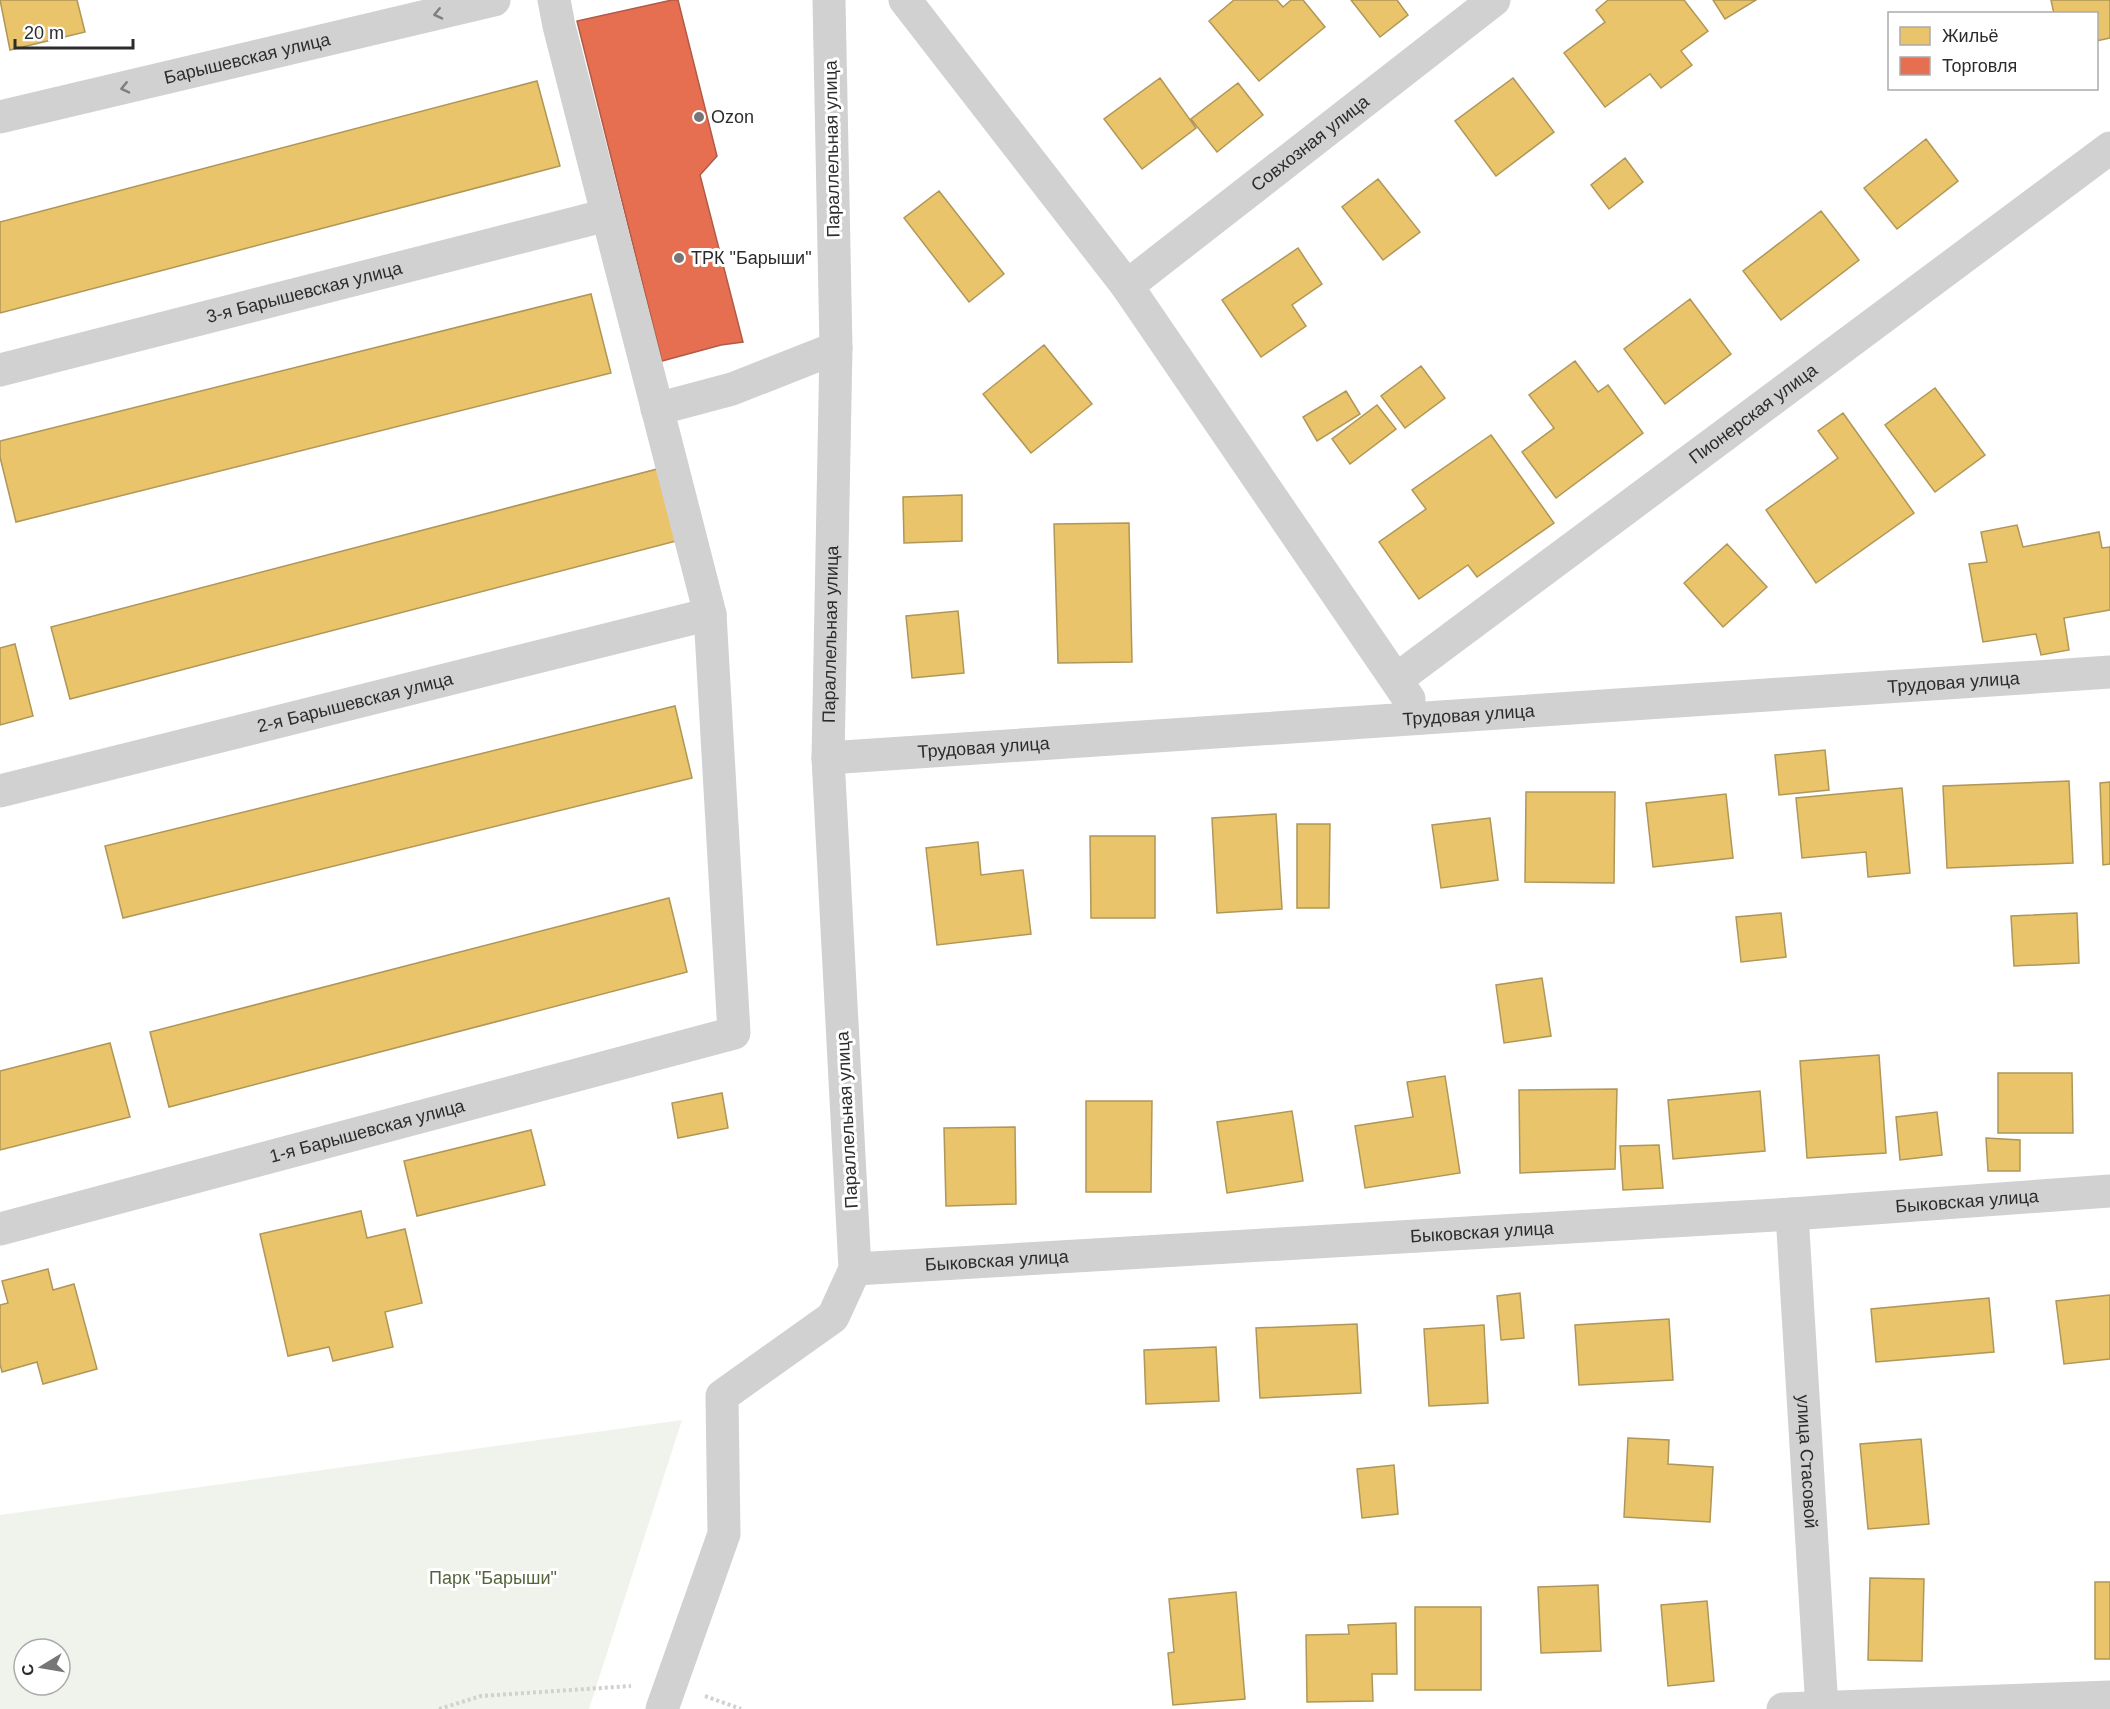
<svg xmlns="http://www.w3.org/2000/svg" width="2110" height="1709" font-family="Arial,sans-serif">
  <rect width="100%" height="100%" fill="#fff"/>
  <path fill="#f0f3eb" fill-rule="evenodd" d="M 682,1420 L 589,1709 L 0,1709 L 0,1515 ZM 24,1649 L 60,1649 L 60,1685 L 24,1685 Z"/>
  <path fill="#e9c46a" stroke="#b09657" stroke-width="1.5" d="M 0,0 L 77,0 L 85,32 L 10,50 Z
    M 1234,0 L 1277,0 L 1283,7 L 1291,0 L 1303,0 L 1325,27 L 1259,81 L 1209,21 Z
    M 1351,0 L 1397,0 L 1408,15 L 1380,37 Z
    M 1608,0 L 1684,0 L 1708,31 L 1681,51 L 1692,65 L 1661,88 L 1650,74 L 1605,107 L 1564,53 L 1605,22 L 1596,10 Z
    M 1713,0 L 1756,0 L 1725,19 Z
    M 2051,0 L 2110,0 L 2110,38 L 2096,41 L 2096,14 L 2054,14 Z
    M 1160,78 L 1196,128 L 1142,169 L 1104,119 Z
    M 1513,78 L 1554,132 L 1496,176 L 1455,121 Z
    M 537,81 L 560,166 L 0,313 L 0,222 Z
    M 1238,83 L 1263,115 L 1217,152 L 1191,119 Z
    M 1926,139 L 1958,181 L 1897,229 L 1864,188 Z
    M 1625,158 L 1643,182 L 1609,209 L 1591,185 Z
    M 1378,179 L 1420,232 L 1383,260 L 1342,207 Z
    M 939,191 L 1004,274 L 969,302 L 904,218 Z
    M 1821,211 L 1859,260 L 1781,320 L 1743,271 Z
    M 1298,248 L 1322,284 L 1292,305 L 1306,326 L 1261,357 L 1222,300 Z
    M 591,294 L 611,373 L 16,522 L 0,457 L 0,441 Z
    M 1690,299 L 1731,354 L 1665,404 L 1624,349 Z
    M 1044,345 L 1092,404 L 1031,453 L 983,394 Z
    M 1575,361 L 1598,392 L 1608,385 L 1643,433 L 1556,498 L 1522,452 L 1554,428 L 1529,395 Z
    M 1421,366 L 1445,398 L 1405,428 L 1381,396 Z
    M 1935,388 L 1985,455 L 1935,492 L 1885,425 Z
    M 1346,391 L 1360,414 L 1317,441 L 1303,417 Z
    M 1377,405 L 1396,429 L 1350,464 L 1332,439 Z
    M 1843,413 L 1914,513 L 1816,583 L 1766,510 L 1838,458 L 1818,431 Z
    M 1491,435 L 1554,523 L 1477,577 L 1468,565 L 1419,599 L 1379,542 L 1426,509 L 1412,490 Z
    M 661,468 L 680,540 L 70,699 L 51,627 Z
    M 962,495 L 962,541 L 904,543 L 903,497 Z
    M 1129,523 L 1132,662 L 1058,663 L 1054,524 Z
    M 2017,525 L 2023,547 L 2099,532 L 2102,548 L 2110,547 L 2110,610 L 2064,618 L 2069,650 L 2041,655 L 2036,634 L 1983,642 L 1969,564 L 1987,562 L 1981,532 Z
    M 1727,544 L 1767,587 L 1723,627 L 1684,583 Z
    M 958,611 L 964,673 L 912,678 L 906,616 Z
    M 15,644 L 33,716 L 0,725 L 0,648 Z
    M 675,706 L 692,778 L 123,918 L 105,846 Z
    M 1825,750 L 1829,790 L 1779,795 L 1775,755 Z
    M 2069,781 L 2073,863 L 1947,868 L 1943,786 Z
    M 2110,782 L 2110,864 L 2103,865 L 2100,783 Z
    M 1902,788 L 1910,873 L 1868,877 L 1866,852 L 1802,858 L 1796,798 Z
    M 1526,792 L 1615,792 L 1614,883 L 1525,882 Z
    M 1726,794 L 1733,858 L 1653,867 L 1646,803 Z
    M 1276,814 L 1282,909 L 1217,913 L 1212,818 Z
    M 1490,818 L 1498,880 L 1441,888 L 1432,825 Z
    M 1297,824 L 1330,824 L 1329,908 L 1297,908 Z
    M 1090,836 L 1155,836 L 1155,918 L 1091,918 Z
    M 978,842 L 981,875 L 1023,870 L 1031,934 L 937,945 L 926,848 Z
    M 669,898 L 687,972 L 169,1107 L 150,1032 Z
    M 1781,913 L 1786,957 L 1741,962 L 1736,917 Z
    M 2077,913 L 2079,963 L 2014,966 L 2011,916 Z
    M 1542,978 L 1551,1036 L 1504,1043 L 1496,985 Z
    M 110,1043 L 130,1117 L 0,1150 L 0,1071 Z
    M 1879,1055 L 1886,1153 L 1807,1158 L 1800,1061 Z
    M 1998,1073 L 2072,1073 L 2073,1133 L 1998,1133 Z
    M 1445,1076 L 1460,1173 L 1365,1188 L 1355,1126 L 1413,1117 L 1407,1082 Z
    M 1617,1089 L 1615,1169 L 1520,1173 L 1519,1090 Z
    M 1760,1091 L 1765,1151 L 1673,1159 L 1668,1100 Z
    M 722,1093 L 728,1128 L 678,1138 L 672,1103 Z
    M 1086,1101 L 1152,1101 L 1151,1192 L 1086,1192 Z
    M 1292,1111 L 1303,1181 L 1227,1193 L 1217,1122 Z
    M 1937,1112 L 1942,1155 L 1900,1160 L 1896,1117 Z
    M 1015,1127 L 1016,1204 L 946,1206 L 944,1128 Z
    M 531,1130 L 545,1185 L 417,1216 L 404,1161 Z
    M 1986,1138 L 2020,1140 L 2020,1171 L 1988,1171 Z
    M 1659,1145 L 1663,1188 L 1623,1190 L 1620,1146 Z
    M 361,1211 L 367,1238 L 405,1229 L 422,1303 L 385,1312 L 393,1347 L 333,1361 L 329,1347 L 288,1356 L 260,1234 Z
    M 48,1269 L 53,1290 L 74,1284 L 97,1369 L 43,1384 L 37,1362 L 2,1372 L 0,1364 L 0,1305 L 8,1303 L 2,1281 Z
    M 1520,1293 L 1524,1338 L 1501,1340 L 1497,1296 Z
    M 2110,1295 L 2110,1359 L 2064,1364 L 2056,1301 Z
    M 1989,1298 L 1994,1352 L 1876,1362 L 1871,1309 Z
    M 1669,1319 L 1673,1380 L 1579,1385 L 1575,1325 Z
    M 1357,1324 L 1361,1393 L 1260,1398 L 1256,1328 Z
    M 1484,1325 L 1488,1403 L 1429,1406 L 1424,1329 Z
    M 1216,1347 L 1219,1401 L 1146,1404 L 1144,1350 Z
    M 1628,1438 L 1669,1440 L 1668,1464 L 1713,1467 L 1710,1522 L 1624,1517 Z
    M 1921,1439 L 1929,1524 L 1868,1529 L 1860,1444 Z
    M 1394,1465 L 1398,1514 L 1362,1518 L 1357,1469 Z
    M 1870,1578 L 1924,1579 L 1922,1661 L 1868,1660 Z
    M 2095,1582 L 2110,1582 L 2110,1659 L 2095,1659 Z
    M 1598,1585 L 1601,1651 L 1541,1653 L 1538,1587 Z
    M 1236,1592 L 1245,1699 L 1173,1705 L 1168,1653 L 1174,1652 L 1169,1599 Z
    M 1707,1601 L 1714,1681 L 1668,1686 L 1661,1605 Z
    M 1415,1607 L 1481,1607 L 1481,1690 L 1415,1690 Z
    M 1396,1623 L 1397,1674 L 1372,1674 L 1373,1701 L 1307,1702 L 1306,1635 L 1349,1634 L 1348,1625 Z"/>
  <path fill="#e76f51" stroke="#af5b46" stroke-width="1.5" d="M 672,0 L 678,0 L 717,156 L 700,175 L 743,342 L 721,345 L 662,361 L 577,21 Z"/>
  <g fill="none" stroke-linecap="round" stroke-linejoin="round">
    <path stroke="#d1d1d1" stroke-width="4" stroke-dasharray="3 3" stroke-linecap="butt" d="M 705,1696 L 741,1709
      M 439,1709 L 481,1696 L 631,1686"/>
    <g stroke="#d1d1d1" stroke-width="33">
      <path d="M 905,0 L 1127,286 L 1409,699"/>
      <path id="s1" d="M 0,117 L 494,0"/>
      <path id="s2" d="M 1127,286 L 1494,0"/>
      <path id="s3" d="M 0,370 L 607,215"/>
      <path d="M 657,409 L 732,389 L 836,348"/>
      <path id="s4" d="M 1397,679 L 2110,148"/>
      <path id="s5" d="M 828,758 L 2110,672"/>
      <path id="s6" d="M 0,791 L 710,614"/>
      <path id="s7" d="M 1792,1214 L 1822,1709"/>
      <path id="s8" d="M 0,1229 L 734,1033 L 710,614 L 559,26 L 554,0"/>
      <path id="s9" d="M 855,1269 L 1792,1214 L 2110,1191"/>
      <path id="s10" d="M 662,1709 L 724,1534 L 722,1396 L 833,1317 L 855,1269 L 828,758 L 836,348 L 829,0"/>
      <path d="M 1783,1709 L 2110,1697"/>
    </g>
  </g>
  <defs><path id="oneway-chevron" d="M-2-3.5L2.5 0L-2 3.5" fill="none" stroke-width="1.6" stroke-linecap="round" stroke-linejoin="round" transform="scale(1.5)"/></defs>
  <g stroke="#7e7e7e">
    <use href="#oneway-chevron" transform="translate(438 14) rotate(167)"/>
    <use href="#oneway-chevron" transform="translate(125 88) rotate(167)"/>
  </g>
  <g fill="#767676" stroke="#fff" stroke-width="2">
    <circle cx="699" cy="117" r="6"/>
    <circle cx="679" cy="258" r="6"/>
  </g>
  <g text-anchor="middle" stroke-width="6" stroke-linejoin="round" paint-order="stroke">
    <g font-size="18" fill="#2c2c2c" stroke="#fff">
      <text dy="6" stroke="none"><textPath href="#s1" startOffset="254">Барышевская улица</textPath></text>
      <text dy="6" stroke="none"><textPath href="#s2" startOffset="232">Совхозная улица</textPath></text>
      <text transform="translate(832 149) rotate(-91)" y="6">Параллельная улица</text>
      <text dy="6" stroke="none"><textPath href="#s3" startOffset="314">3-я Барышевская улица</textPath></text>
      <text dy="6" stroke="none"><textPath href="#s4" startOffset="444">Пионерская улица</textPath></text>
      <text dy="6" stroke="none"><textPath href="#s10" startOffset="1148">Параллельная улица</textPath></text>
      <text dy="6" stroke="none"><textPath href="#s5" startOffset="1128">Трудовая улица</textPath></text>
      <text dy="6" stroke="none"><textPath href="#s6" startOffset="366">2-я Барышевская улица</textPath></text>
      <text dy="6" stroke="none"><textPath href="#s5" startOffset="642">Трудовая улица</textPath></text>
      <text dy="6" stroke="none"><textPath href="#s5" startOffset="156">Трудовая улица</textPath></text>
      <text transform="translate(847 1120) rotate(-93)" y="6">Параллельная улица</text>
      <text dy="6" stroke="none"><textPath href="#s8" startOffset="380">1-я Барышевская улица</textPath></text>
      <text dy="6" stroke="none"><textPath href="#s9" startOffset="1114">Быковская улица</textPath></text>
      <text dy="6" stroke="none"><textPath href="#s9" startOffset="628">Быковская улица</textPath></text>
      <text dy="6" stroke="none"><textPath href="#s9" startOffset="142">Быковская улица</textPath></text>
      <text dy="6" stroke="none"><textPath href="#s7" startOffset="248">улица Стасовой</textPath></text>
    </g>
    <g font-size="18" fill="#2c2c2c" stroke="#fff" text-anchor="start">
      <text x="711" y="123">Ozon</text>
      <text x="691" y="264">ТРК "Барыши"</text>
    </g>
    <g font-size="18" fill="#54653c" stroke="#fff">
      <text x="493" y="1584">Парк "Барыши"</text>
    </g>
  </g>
  <rect x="1888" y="12" width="210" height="78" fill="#ffffff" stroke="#ababab" stroke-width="1.5"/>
  <rect x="1900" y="27" width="30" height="18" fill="#e9c46a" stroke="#ababab" stroke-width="1.5"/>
  <text x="1942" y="42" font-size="18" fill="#2c2c2c">Жильё</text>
  <rect x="1900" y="57" width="30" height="18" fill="#e76f51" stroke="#ababab" stroke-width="1.5"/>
  <text x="1942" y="72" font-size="18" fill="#2c2c2c">Торговля</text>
  <g transform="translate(42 1667) rotate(259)"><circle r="28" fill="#ffffff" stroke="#ababab" stroke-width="1.5"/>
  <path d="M0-4.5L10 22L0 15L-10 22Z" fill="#767676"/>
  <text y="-9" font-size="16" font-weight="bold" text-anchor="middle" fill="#2c2c2c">С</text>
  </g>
  <path d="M15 39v9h118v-9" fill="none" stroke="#2c2c2c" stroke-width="3"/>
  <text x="24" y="39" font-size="18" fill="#2c2c2c" stroke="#ffffff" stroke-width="4.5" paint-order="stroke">20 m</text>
</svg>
